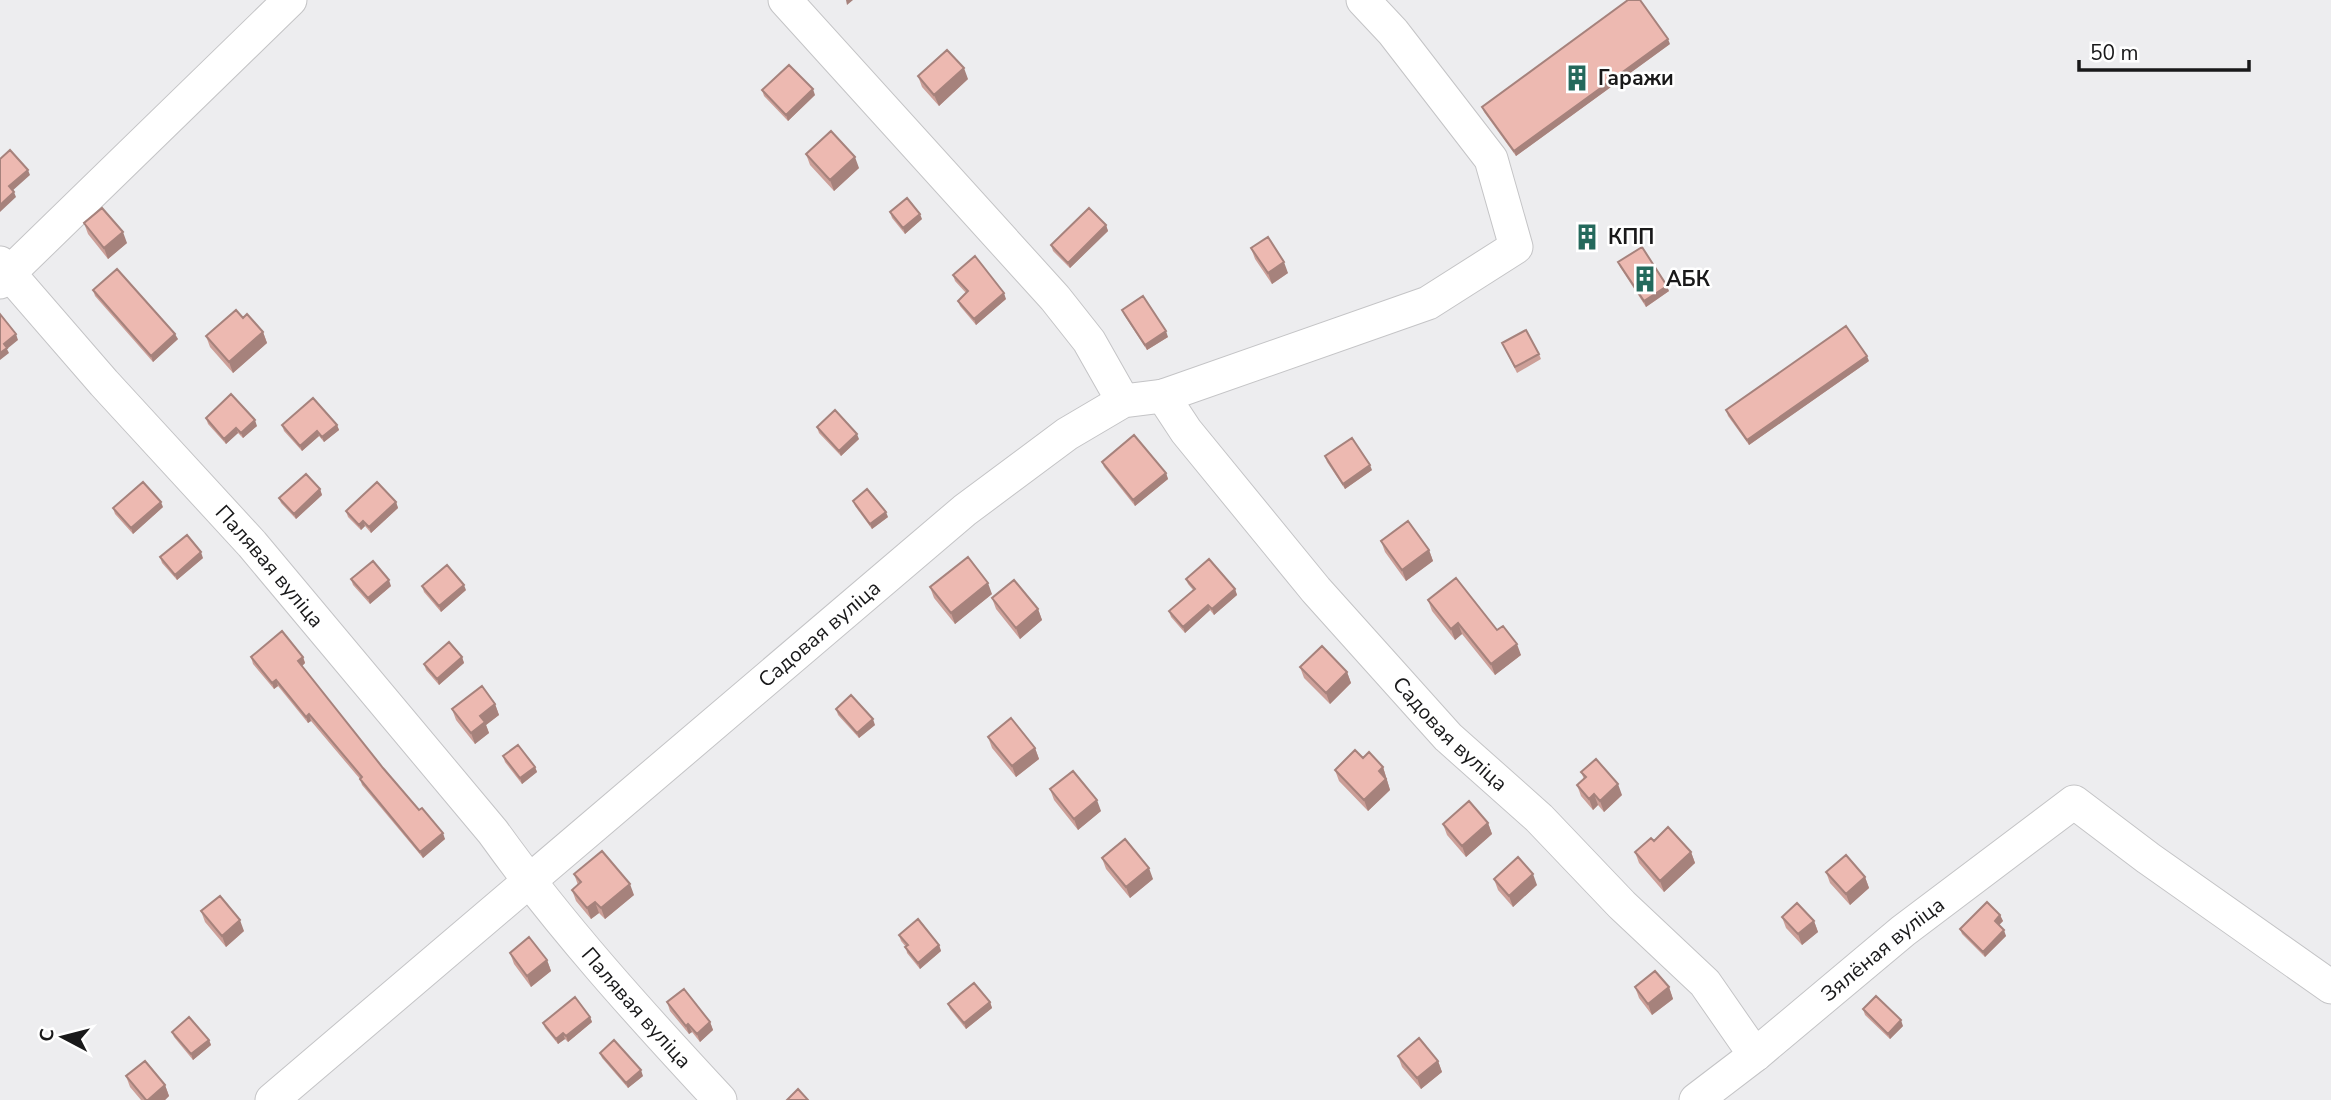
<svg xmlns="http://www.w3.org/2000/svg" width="2331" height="1100" font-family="'Nunito Sans',sans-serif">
  <rect width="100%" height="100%" fill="#ededef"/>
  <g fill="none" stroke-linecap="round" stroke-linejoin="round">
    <g stroke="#c4c4c6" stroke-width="35">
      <g id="minor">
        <path d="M 785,0 L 1055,298 L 1089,341 L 1123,401"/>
        <path id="s1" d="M 0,263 L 104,383 L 252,544 L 493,832 C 561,927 640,1014 720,1100"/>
        <path d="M 0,282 L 290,0"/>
        <path id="s2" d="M 1163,396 L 1186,431 L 1316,590 L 1448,737 L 1539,818 L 1622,905 L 1705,983 L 1755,1055"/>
        <path id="s3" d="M 272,1100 L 965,510 L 1067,434 L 1123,401 L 1163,396 L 1428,303 L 1516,247 L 1491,159 L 1393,32 L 1363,0"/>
        <path id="s4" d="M 1696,1100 L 1755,1055 L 1903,931 L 2074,802 L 2148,858 L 2331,987"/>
      </g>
    </g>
    <use href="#minor" stroke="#fff" stroke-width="33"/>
  </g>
  <path fill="#cc9f98" d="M 1670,44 L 1516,156 L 1484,112 L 1482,107 Z
    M 918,76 L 968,79 L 939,106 L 922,87 Z
    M 762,90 L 815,95 L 788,121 L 764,96 Z
    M 806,154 L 859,168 L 834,191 L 810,165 Z
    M 890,212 L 922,219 L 905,234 L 892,218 Z
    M 84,223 L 127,243 L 108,259 L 88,234 Z
    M 1106,225 L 1108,231 L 1070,268 L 1053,251 L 1051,245 Z
    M 1251,248 L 1288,273 L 1272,284 L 1255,259 Z
    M 1618,262 L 1669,291 L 1646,307 L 1620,267 Z
    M 953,275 L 1006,299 L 976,325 L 960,306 L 958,301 L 966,293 L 955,281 Z
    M 93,290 L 178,339 L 153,362 L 95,296 Z
    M 1122,310 L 1168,337 L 1147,350 L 1124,315 Z
    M 243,318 L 263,332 L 267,343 L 233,373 L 210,347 L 206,336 Z
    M 1502,343 L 1539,354 L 1541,359 L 1517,373 Z
    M 1869,361 L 1749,445 L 1728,416 L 1726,410 Z
    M 206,418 L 257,426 L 243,438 L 238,433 L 226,444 L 208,424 Z
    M 282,425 L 337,425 L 339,430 L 324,442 L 319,436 L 302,451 L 284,431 Z
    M 817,427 L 859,439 L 841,456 L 819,433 Z
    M 1325,456 L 1372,470 L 1345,489 L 1327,462 Z
    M 1102,462 L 1166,473 L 1168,479 L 1135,506 L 1104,467 Z
    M 320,489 L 322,495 L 296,519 L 281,503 L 279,498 Z
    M 853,501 L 888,517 L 872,529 L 855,506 Z
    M 396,502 L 398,508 L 371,533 L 365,526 L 361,530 L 348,517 L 346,511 Z
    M 163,507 L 133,534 L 115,514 L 113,508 Z
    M 1381,541 L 1429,550 L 1433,561 L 1406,581 L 1385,552 Z
    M 160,557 L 203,558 L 177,580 L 162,563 Z
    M 351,579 L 391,586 L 370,604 L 353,585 Z
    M 1186,579 L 1235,589 L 1237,595 L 1214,615 L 1210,610 L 1185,633 L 1171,617 L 1169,611 L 1193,590 L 1188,584 Z
    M 422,586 L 466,590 L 441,612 L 424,592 Z
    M 930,587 L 992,594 L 955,624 L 934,598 Z
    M 992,598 L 1038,609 L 1042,620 L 1020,639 L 996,609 Z
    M 1428,600 L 1497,630 L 1521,655 L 1495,675 L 1462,634 L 1455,640 L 1432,611 Z
    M 251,657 L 303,657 L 305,663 L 302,666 L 383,768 L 445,839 L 423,858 L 362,785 L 360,779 L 311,721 L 308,723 L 278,686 L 274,689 L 253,664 Z
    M 462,657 L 464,663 L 439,685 L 426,670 L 424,664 Z
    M 1300,667 L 1347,672 L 1351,683 L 1330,704 L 1304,678 Z
    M 495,704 L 499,715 L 486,725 L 489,733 L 475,744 L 456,720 L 452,709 Z
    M 836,709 L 875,725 L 859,738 L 838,715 Z
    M 988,737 L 1035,748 L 1039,759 L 1016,777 L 992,748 Z
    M 503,756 L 535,767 L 537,772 L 522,784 L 505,762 Z
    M 1363,758 L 1383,767 L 1390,790 L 1368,811 L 1339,781 L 1335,770 Z
    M 1581,772 L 1622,795 L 1604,812 L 1598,805 L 1593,810 L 1581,796 L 1577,785 L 1584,779 Z
    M 1050,789 L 1101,811 L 1078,830 L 1054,800 Z
    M 1488,823 L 1492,834 L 1466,857 L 1447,835 L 1443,824 Z
    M 1654,841 L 1691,852 L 1695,863 L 1664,892 L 1639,863 L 1635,852 Z
    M 1102,858 L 1153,879 L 1130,898 L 1106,869 Z
    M 1826,872 L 1865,877 L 1869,888 L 1850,905 L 1830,883 Z
    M 574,874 L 634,895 L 605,919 L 599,913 L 591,919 L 576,901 L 572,890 L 578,885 Z
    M 1494,879 L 1537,885 L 1513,907 L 1498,890 Z
    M 201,911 L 244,931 L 226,947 L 205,922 Z
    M 2000,915 L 2003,921 L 1999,925 L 2006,936 L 1985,957 L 1962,934 L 1960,929 Z
    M 1782,917 L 1814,921 L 1818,932 L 1802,945 L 1786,928 Z
    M 899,935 L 939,945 L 941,951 L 920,969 L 907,953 L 906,947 L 901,941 Z
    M 510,953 L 547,960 L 551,971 L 531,987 L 514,964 Z
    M 1635,987 L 1669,987 L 1673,999 L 1652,1015 L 1639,998 Z
    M 667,1002 L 710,1022 L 713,1030 L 700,1042 L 692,1032 L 689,1034 L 670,1011 Z
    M 990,1002 L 992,1008 L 966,1029 L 950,1009 L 948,1004 Z
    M 1863,1009 L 1903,1026 L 1890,1039 L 1865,1015 Z
    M 590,1017 L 592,1022 L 568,1042 L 565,1039 L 558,1044 L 545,1028 L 543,1023 Z
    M 172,1032 L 209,1040 L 211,1045 L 193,1060 L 174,1037 Z
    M 600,1053 L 643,1076 L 628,1088 L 602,1058 Z
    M 1398,1056 L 1438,1061 L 1442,1072 L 1421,1089 L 1402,1067 Z
    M 126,1076 L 165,1085 L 169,1096 L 165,1100 L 141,1100 L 130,1087 Z"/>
  <path fill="#a6827c" d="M 846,0 L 853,0 L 847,5 Z
    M 1668,39 L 1670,44 L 1516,156 L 1514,151 Z
    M 964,68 L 968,79 L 939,106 L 934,95 Z
    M 813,89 L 815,95 L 788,121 L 786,115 Z
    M 855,157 L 859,168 L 834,191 L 830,180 Z
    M 28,170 L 30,175 L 11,192 L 9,186 Z
    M 14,192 L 16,197 L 0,212 L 0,205 Z
    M 920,214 L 922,219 L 905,234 L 903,228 Z
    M 1106,225 L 1108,231 L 1070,268 L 1068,263 Z
    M 123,232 L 127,243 L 108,259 L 104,248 Z
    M 1284,262 L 1288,273 L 1272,284 L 1268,273 Z
    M 1667,286 L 1669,291 L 1646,307 L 1644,301 Z
    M 1004,293 L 1006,299 L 976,325 L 974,319 Z
    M 1166,331 L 1168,337 L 1147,350 L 1145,345 Z
    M 263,332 L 267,343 L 233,373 L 229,362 Z
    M 16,334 L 18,340 L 7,349 L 9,353 L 0,360 L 0,353 L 4,344 Z
    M 175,334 L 178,339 L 153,362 L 151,356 Z
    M 1867,356 L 1869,361 L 1749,445 L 1747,440 Z
    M 255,420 L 257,426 L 243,438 L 241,433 Z
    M 337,425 L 339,430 L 324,442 L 322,437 Z
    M 236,428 L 238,433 L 226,444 L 224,439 Z
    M 317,431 L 319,436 L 302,451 L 300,446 Z
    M 857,434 L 859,439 L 841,456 L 839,451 Z
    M 1370,465 L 1372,470 L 1345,489 L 1343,484 Z
    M 1166,473 L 1168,479 L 1135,506 L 1133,500 Z
    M 320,489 L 322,495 L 296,519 L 294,514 Z
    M 161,502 L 163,507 L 133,534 L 131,528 Z
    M 396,502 L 398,508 L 371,533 L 369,527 Z
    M 886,512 L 888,517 L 872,529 L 870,524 Z
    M 363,521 L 365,526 L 361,530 L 359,525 Z
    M 1429,550 L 1433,561 L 1406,581 L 1402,570 Z
    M 201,552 L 203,558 L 177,580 L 175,575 Z
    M 389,580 L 391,586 L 370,604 L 368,598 Z
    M 988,583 L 992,594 L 955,624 L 951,613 Z
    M 464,585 L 466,590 L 441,612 L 439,606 Z
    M 1235,589 L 1237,595 L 1214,615 L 1212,609 Z
    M 1208,605 L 1210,610 L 1185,633 L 1183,627 Z
    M 1038,609 L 1042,620 L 1020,639 L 1016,628 Z
    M 1458,623 L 1462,634 L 1455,640 L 1451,629 Z
    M 1517,644 L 1521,655 L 1495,675 L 1491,664 Z
    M 303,657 L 305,663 L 300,668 L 298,661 Z
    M 462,657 L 464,663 L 439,685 L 437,679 Z
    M 1347,672 L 1351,683 L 1330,704 L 1326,693 Z
    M 276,680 L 278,686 L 274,689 L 272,683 Z
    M 495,704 L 499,715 L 486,725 L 489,733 L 475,744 L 471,733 L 480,716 Z
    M 309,714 L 311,721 L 308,723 L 306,717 Z
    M 873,719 L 875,725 L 859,738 L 857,733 Z
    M 1035,748 L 1039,759 L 1016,777 L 1012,766 Z
    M 535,767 L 537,772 L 522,784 L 520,778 Z
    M 1383,767 L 1390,790 L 1368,811 L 1364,800 L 1379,771 Z
    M 1618,784 L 1622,795 L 1604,812 L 1600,801 Z
    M 1594,794 L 1598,805 L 1593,810 L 1589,799 Z
    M 1097,800 L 1101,811 L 1078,830 L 1074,819 Z
    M 1488,823 L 1492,834 L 1466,857 L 1462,846 Z
    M 443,833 L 445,839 L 423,858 L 420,852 Z
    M 1691,852 L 1695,863 L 1664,892 L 1660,881 Z
    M 1149,868 L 1153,879 L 1130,898 L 1126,887 Z
    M 1533,874 L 1537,885 L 1513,907 L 1509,896 Z
    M 1865,877 L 1869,888 L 1850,905 L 1846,894 Z
    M 630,884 L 634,895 L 605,919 L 601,908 Z
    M 595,902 L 599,913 L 591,919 L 587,908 Z
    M 2000,915 L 2003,921 L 1997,927 L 1995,921 Z
    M 240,920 L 244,931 L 226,947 L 222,936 Z
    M 1814,921 L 1818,932 L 1802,945 L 1798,934 Z
    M 2004,930 L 2006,936 L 1985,957 L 1983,952 Z
    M 939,945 L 941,951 L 920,969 L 918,963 Z
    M 547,960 L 551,971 L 531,987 L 527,976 Z
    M 1669,987 L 1673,999 L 1652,1015 L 1648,1004 Z
    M 990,1002 L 992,1008 L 966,1029 L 964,1023 Z
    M 590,1017 L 592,1022 L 568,1042 L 566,1036 Z
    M 1901,1020 L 1903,1026 L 1890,1039 L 1888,1034 Z
    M 710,1022 L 713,1030 L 700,1042 L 697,1034 Z
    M 688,1024 L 692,1032 L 689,1034 L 686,1026 Z
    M 563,1033 L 565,1039 L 558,1044 L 556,1039 Z
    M 209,1040 L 211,1045 L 193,1060 L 191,1054 Z
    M 1438,1061 L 1442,1072 L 1421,1089 L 1417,1078 Z
    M 641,1070 L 643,1076 L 628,1088 L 626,1083 Z
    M 165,1085 L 169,1096 L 165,1100 L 148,1100 Z"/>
  <path fill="#edb9b1" stroke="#a6827c" stroke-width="2" d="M 1628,0 L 1640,0 L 1668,39 L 1514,151 L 1482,107 Z
    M 947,50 L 964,68 L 934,95 L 918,76 Z
    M 789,65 L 813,89 L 786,115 L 762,90 Z
    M 831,131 L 855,157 L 830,180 L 806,154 Z
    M 10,150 L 28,170 L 9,186 L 14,192 L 0,205 L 0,159 Z
    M 907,198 L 920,214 L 903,228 L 890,212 Z
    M 102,208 L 123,232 L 104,248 L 84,223 Z
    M 1089,208 L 1106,225 L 1068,263 L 1051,245 Z
    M 1268,237 L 1284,262 L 1268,273 L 1251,248 Z
    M 1642,247 L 1667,286 L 1644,301 L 1618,262 Z
    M 975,256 L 1004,293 L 974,319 L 958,301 L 968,291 L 953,275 Z
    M 117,269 L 175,334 L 151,356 L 93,290 Z
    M 1143,296 L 1166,331 L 1145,345 L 1122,310 Z
    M 236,310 L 243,318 L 247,314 L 263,332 L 229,362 L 206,336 Z
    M 0,314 L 16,334 L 4,344 L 7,348 L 0,353 Z
    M 1846,326 L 1867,356 L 1747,440 L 1726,410 Z
    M 1526,330 L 1539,354 L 1515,367 L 1502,343 Z
    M 231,394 L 255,420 L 241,433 L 236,428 L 224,439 L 206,418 Z
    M 313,398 L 337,425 L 322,437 L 317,431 L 300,446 L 282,425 Z
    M 835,410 L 857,434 L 839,451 L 817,427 Z
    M 1134,435 L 1166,473 L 1133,500 L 1102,462 Z
    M 1352,438 L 1370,465 L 1343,484 L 1325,456 Z
    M 306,474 L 320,489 L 294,514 L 279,498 Z
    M 143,482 L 161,502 L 131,528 L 113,508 Z
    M 377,482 L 396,502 L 369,527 L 363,521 L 359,525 L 346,511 Z
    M 867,489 L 886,512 L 870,524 L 853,501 Z
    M 1408,521 L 1429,550 L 1402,570 L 1381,541 Z
    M 187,535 L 201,552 L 175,575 L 160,557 Z
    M 968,557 L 988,583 L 951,613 L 930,587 Z
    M 1209,559 L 1235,589 L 1212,609 L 1208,605 L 1183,627 L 1169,611 L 1195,589 L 1186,579 Z
    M 373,561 L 389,580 L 368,598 L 351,579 Z
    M 447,565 L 464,585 L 439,606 L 422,586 Z
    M 1456,578 L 1497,630 L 1503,626 L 1517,644 L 1491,664 L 1458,623 L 1451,629 L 1428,600 Z
    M 1014,580 L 1038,609 L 1016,628 L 992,598 Z
    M 282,631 L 303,657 L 298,661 L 383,768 L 419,810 L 422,808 L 443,833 L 420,852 L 360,779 L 362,777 L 309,714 L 306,717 L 276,680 L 272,683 L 251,657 Z
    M 449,642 L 462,657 L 437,679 L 424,664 Z
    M 1322,646 L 1347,672 L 1326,693 L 1300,667 Z
    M 482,686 L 495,704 L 480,716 L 485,722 L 471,733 L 452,709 Z
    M 851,695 L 873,719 L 857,733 L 836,709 Z
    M 1011,718 L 1035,748 L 1012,766 L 988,737 Z
    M 518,745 L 535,767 L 520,778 L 503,756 Z
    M 1355,750 L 1363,758 L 1369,752 L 1383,767 L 1379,771 L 1386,779 L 1364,800 L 1335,770 Z
    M 1596,759 L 1618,784 L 1600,801 L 1594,794 L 1589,799 L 1577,785 L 1586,777 L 1581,772 Z
    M 1073,771 L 1097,800 L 1074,819 L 1050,789 Z
    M 1469,801 L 1488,823 L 1462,846 L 1443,824 Z
    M 1668,827 L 1691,852 L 1660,881 L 1635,852 L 1651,838 L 1654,841 Z
    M 1125,839 L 1149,868 L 1126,887 L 1102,858 Z
    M 602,851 L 630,884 L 601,908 L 595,902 L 587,908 L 572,890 L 581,882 L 574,874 Z
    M 1846,855 L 1865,877 L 1846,894 L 1826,872 Z
    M 1518,857 L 1533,874 L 1509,896 L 1494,879 Z
    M 220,896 L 240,920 L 222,936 L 201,911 Z
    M 1987,902 L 2000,915 L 1995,921 L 2004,930 L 1983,952 L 1960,929 Z
    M 1797,903 L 1814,921 L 1798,934 L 1782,917 Z
    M 918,919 L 939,945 L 918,963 L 905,947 L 908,945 L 899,935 Z
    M 529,937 L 547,960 L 527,976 L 510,953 Z
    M 1655,971 L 1669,987 L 1648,1004 L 1635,987 Z
    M 974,983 L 990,1002 L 964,1023 L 948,1004 Z
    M 684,989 L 710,1022 L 697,1034 L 688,1024 L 686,1026 L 667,1002 Z
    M 1876,996 L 1901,1020 L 1888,1034 L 1863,1009 Z
    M 575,997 L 590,1017 L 566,1036 L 563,1033 L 556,1039 L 543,1023 Z
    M 189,1017 L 209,1040 L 191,1054 L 172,1032 Z
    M 1419,1038 L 1438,1061 L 1417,1078 L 1398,1056 Z
    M 614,1040 L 641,1070 L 626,1083 L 600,1053 Z
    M 145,1061 L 165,1085 L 148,1100 L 146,1100 L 126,1076 Z
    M 798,1089 L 808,1100 L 787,1100 Z"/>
  <defs>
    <g id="building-bare" transform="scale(2.1)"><path d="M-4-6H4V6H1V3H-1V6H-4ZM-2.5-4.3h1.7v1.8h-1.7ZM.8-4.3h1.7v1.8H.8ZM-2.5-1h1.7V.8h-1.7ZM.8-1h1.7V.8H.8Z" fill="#24695c" stroke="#fff" stroke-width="2.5" paint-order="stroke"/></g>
  </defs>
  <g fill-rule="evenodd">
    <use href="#building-bare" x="1577" y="78"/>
    <use href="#building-bare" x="1587" y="237"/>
    <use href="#building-bare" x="1645" y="279"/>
  </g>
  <g text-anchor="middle" stroke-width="5" stroke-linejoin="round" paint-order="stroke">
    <g font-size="21" font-weight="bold" fill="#19191a" stroke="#fff" text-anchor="start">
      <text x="1598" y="85">Гаражи</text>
      <text x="1608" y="244">КПП</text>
      <text x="1666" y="286">АБК</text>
    </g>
    <g font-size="21" fill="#19191a" stroke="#fff">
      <text dy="7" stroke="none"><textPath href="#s1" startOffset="406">Палявая вуліца</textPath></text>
      <text dy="7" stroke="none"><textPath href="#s3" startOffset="719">Садовая вуліца</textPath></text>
      <text dy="7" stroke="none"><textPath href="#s2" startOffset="444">Садовая вуліца</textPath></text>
      <text dy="7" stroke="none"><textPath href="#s4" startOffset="240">Зялёная вуліца</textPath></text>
      <text dy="7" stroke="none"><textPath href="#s1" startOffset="980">Палявая вуліца</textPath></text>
    </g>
  </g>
  <g transform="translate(63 1037) rotate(277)" stroke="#ffffff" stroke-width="5" paint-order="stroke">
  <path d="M0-5L12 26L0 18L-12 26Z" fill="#19191a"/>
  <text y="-10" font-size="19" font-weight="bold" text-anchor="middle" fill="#19191a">С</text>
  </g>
  <path d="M2079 60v10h170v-10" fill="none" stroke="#19191a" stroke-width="3.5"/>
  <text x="2090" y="60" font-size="21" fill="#19191a" stroke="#ffffff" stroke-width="5" paint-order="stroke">50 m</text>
</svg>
